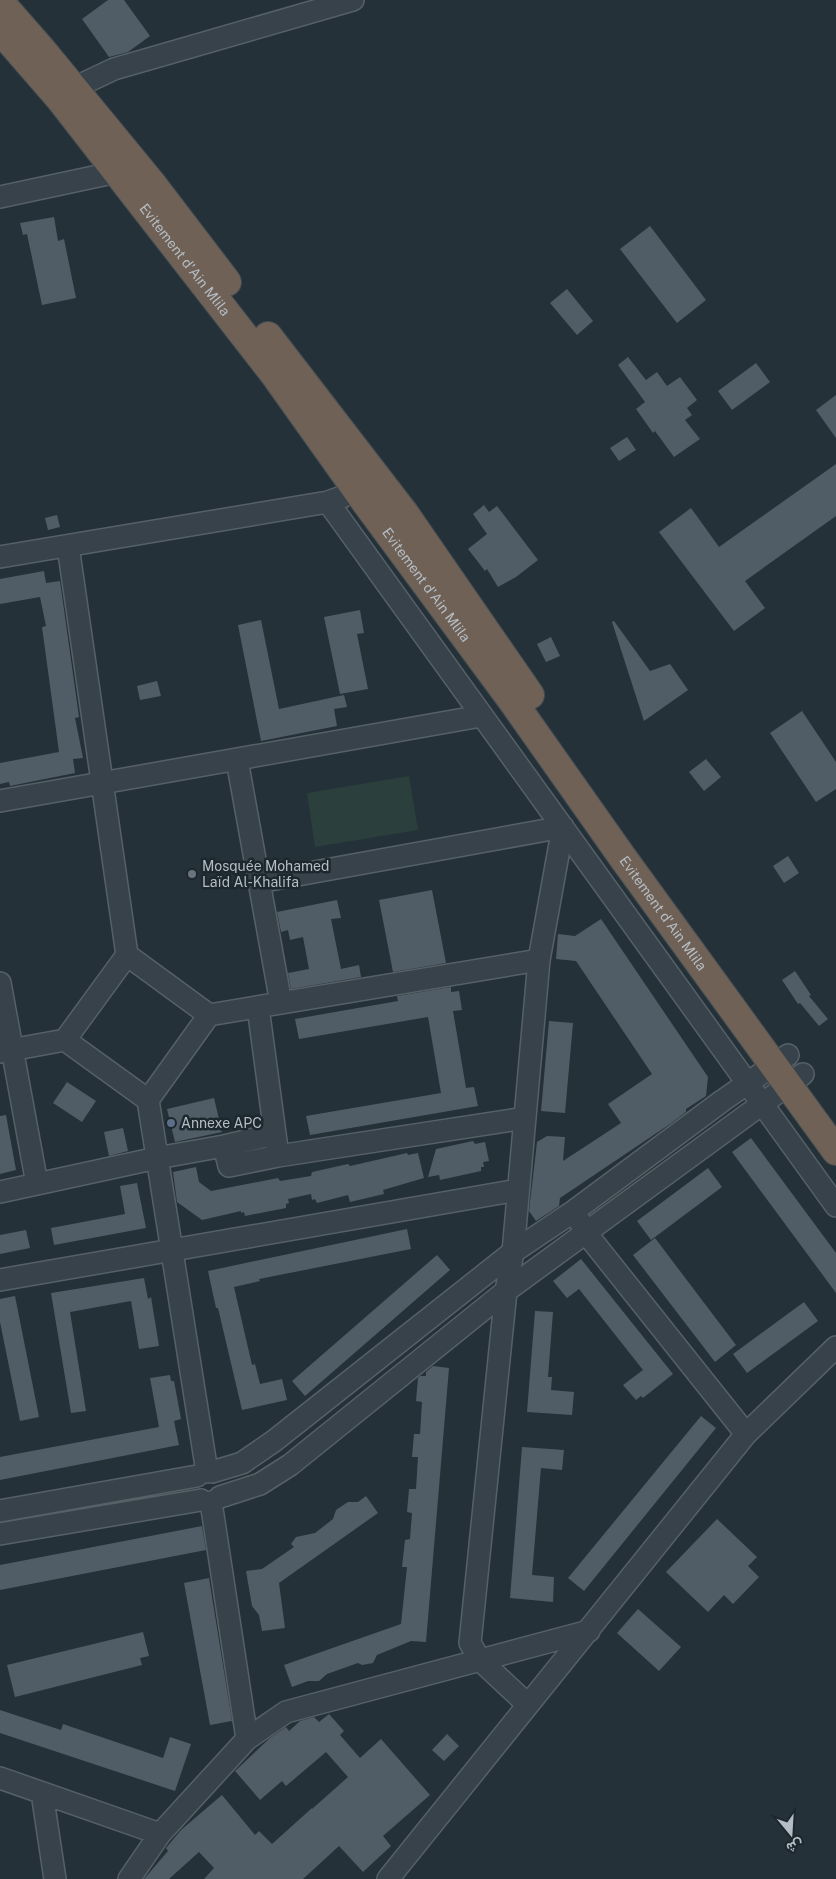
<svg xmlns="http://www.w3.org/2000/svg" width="836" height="1879" font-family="'Public Sans',Vazirmatn,sans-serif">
  <rect width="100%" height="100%" fill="#253139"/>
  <path fill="#2b3f3c" d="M 409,776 L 418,830 L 315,847 L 307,793 Z"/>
  <path fill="#505d67" d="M 108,0 L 124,0 L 150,36 L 128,52 L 109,57 L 82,19 Z
    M 54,217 L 58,241 L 64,239 L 76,298 L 42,305 L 27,234 L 23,235 L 20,223 Z
    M 650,226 L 706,300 L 677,323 L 620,249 Z
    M 567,289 L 593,321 L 577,335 L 550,303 Z
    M 628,357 L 646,380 L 657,372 L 667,386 L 680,377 L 697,400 L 687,408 L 692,415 L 685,420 L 700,439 L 674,457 L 655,431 L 653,433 L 636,409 L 645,402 L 618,365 Z
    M 756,363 L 770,382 L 732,410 L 718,391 Z
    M 836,395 L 836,438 L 816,410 Z
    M 627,437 L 636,450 L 619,461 L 610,448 Z
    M 836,464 L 836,516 L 745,581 L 765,608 L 734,631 L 659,532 L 691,508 L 719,547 Z
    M 484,505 L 489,512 L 497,506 L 538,560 L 516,577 L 498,587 L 487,569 L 485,571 L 468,549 L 487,534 L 473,514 Z
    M 57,515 L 60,527 L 48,530 L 45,518 Z
    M 44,571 L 46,583 L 60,581 L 79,717 L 75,718 L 83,758 L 73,759 L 75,773 L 10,786 L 9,782 L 0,784 L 0,763 L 59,752 L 42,627 L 46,626 L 40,597 L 0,604 L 0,579 Z
    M 360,610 L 364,633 L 357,634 L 368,689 L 340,694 L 324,617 Z
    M 261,620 L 279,709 L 344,695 L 347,707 L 334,709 L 337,726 L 261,741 L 238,625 Z
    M 614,621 L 650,671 L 670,664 L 688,690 L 644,721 L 612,622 Z
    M 551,637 L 560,656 L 546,662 L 537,644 Z
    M 157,681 L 161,696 L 140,700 L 137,686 Z
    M 802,711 L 836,762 L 836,789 L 816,802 L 770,733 Z
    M 706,759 L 721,777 L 704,791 L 689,772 Z
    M 788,856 L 799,873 L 784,883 L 773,866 Z
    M 432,890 L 446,963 L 393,972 L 379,900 Z
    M 337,900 L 341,918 L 331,919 L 341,969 L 359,965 L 361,977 L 291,989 L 288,973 L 309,969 L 303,937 L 290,940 L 288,930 L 281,932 L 277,912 Z
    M 601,919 L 708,1077 L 706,1096 L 686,1109 L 686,1112 L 670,1124 L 560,1198 L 559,1206 L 536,1221 L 529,1211 L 537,1142 L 547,1136 L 565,1137 L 563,1161 L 621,1123 L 608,1104 L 652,1074 L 576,961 L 556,959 L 558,934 L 575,936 Z
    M 795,971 L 811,995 L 809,996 L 828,1019 L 819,1026 L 800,1003 L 798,1004 L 782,980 Z
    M 451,987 L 451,992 L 459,991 L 462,1010 L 453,1011 L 466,1088 L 474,1087 L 478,1106 L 310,1135 L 306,1116 L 441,1093 L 428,1017 L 299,1039 L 295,1019 L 398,1001 L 397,996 Z
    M 549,1021 L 573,1023 L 565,1113 L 541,1111 Z
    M 67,1082 L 96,1101 L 82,1122 L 53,1103 Z
    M 214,1098 L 222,1132 L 175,1142 L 167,1109 Z
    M 6,1115 L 16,1170 L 0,1174 L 0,1116 Z
    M 123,1128 L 128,1151 L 109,1156 L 104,1132 Z
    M 751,1138 L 836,1253 L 836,1293 L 732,1152 Z
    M 473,1141 L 475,1144 L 485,1142 L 489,1161 L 483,1162 L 484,1167 L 481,1167 L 481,1171 L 440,1180 L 439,1175 L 428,1177 L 436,1149 Z
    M 407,1153 L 408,1155 L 418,1153 L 424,1178 L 383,1190 L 384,1194 L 350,1202 L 348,1195 L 317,1203 L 315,1199 L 312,1200 L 311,1194 L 288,1199 L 289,1203 L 286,1204 L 286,1208 L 245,1216 L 244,1212 L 241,1213 L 241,1211 L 202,1220 L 177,1202 L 173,1172 L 196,1167 L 199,1182 L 211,1191 L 278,1178 L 280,1181 L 311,1176 L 312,1172 L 348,1164 L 350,1166 Z
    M 708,1168 L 722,1187 L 651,1240 L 637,1221 Z
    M 137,1183 L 146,1228 L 54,1245 L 51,1228 L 125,1214 L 120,1186 Z
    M 407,1229 L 411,1249 L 259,1279 L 260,1281 L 234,1287 L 252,1365 L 255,1364 L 260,1384 L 282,1379 L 287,1400 L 242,1410 L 218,1308 L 216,1308 L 208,1271 Z
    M 26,1230 L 30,1248 L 0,1254 L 0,1235 Z
    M 655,1238 L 736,1345 L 715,1362 L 633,1255 Z
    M 437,1255 L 450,1270 L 305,1396 L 292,1381 Z
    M 581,1259 L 673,1374 L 643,1398 L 641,1396 L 636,1400 L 623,1385 L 643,1370 L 579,1289 L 567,1298 L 553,1281 Z
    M 144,1278 L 148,1299 L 151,1297 L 159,1346 L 139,1349 L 131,1301 L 70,1312 L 86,1411 L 71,1413 L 51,1293 Z
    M 15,1296 L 39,1417 L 20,1421 L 0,1322 L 0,1299 Z
    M 804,1302 L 818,1321 L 747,1373 L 733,1354 Z
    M 535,1311 L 553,1312 L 548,1377 L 552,1377 L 551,1390 L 574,1392 L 572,1415 L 527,1412 Z
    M 433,1366 L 449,1368 L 426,1642 L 411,1641 L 377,1655 L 373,1663 L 362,1665 L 358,1663 L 327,1674 L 319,1681 L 308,1681 L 292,1687 L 284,1665 L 401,1624 L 407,1567 L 402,1567 L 405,1540 L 410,1539 L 412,1513 L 407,1512 L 409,1489 L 416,1489 L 418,1457 L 412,1457 L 414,1434 L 420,1434 L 422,1402 L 416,1401 L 418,1378 L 420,1376 L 426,1376 L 426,1372 Z
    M 170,1375 L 171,1381 L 174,1381 L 181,1419 L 174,1421 L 179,1445 L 0,1480 L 0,1457 L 159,1427 L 150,1378 Z
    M 701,1416 L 716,1428 L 584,1591 L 568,1578 Z
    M 522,1447 L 564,1450 L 562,1470 L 541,1468 L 532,1575 L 554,1577 L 553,1602 L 510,1598 Z
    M 366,1496 L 378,1513 L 279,1583 L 285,1628 L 262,1631 L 259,1615 L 252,1606 L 246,1571 L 262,1569 L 294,1547 L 291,1544 L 296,1537 L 315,1533 L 333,1519 L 336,1510 L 348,1502 L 358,1502 Z
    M 717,1519 L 757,1557 L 748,1566 L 759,1577 L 733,1604 L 724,1595 L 708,1612 L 666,1572 Z
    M 202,1526 L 206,1550 L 0,1590 L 0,1565 Z
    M 209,1578 L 232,1721 L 210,1725 L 184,1583 Z
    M 638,1609 L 681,1647 L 659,1671 L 617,1633 Z
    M 143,1632 L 149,1656 L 140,1658 L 142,1665 L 15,1697 L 7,1665 Z
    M 0,1710 L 61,1730 L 63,1724 L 163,1758 L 170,1737 L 191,1744 L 175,1791 L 0,1733 Z
    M 329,1714 L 344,1731 L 340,1735 L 360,1758 L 381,1739 L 430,1795 L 383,1836 L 391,1846 L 363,1872 L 339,1846 L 303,1879 L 204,1879 L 214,1868 L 199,1852 L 169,1879 L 144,1879 L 168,1851 L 166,1848 L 181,1830 L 222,1795 L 255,1835 L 259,1831 L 272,1844 L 312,1808 L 312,1809 L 348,1777 L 326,1752 L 286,1786 L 282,1781 L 260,1800 L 235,1771 L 270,1738 L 286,1727 L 289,1731 L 300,1721 L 314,1717 L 319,1722 Z
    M 447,1734 L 459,1746 L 444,1761 L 432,1750 Z"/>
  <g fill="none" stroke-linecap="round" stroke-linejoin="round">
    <g stroke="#566067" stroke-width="24">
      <path id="minor" d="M 62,98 L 74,88 L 114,69 L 353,0
        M 0,197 L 117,172
        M 328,502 L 836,1206
        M 68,546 L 127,955
        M 0,557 L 328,502 L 342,497
        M 237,760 L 281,1003
        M 0,801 L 481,716
        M 259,882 L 563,827 L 539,960 L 513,1252 L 506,1291 L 470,1643 L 480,1660 L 528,1705
        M 0,983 L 37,1184
        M 258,1007 L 278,1156 L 525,1118
        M 209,1015 L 539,960
        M 0,1052 L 65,1040 L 127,955 L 209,1015 L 148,1100 L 65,1040
        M 148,1100 L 207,1472
        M 275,1134 L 224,1146 L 229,1166 L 278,1156
        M 0,1192 L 157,1158 L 224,1146
        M 579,1220 L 586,1233 L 746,1434
        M 0,1280 L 518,1190
        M 212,1472 L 242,1463 L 274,1441 L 513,1252 L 574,1211 L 722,1101 L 788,1055
        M 220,1497 L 260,1484 L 290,1465 L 506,1291 L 803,1074
        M 211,1502 L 247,1739
        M 0,1511 L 197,1476
        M 0,1534 L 201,1500
        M 0,1778 L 160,1834
        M 42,1793 L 55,1879
        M 129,1879 L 160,1834 L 247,1739 L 286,1712 L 589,1631
        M 388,1879 L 746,1434 L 836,1347"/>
    </g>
    <g stroke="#434d54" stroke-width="30">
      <g id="highway">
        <path d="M 0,2 L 42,50 L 153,185 L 227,282"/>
        <path id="s1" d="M 0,30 L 60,99 L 274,374 L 358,492 L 513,702 L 623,858 L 836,1151"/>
        <path d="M 268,336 L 405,514 L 530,695"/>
      </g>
    </g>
    <use href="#minor" stroke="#38424a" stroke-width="21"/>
    <use href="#highway" stroke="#6f6156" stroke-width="28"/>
  </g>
  <circle fill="#6b7280" stroke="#1d272e" stroke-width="2" cx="192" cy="874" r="5"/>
  <circle fill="#5c6f8a" stroke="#1d272e" stroke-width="2" cx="171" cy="1123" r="5"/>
  <g text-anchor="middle" stroke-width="5" stroke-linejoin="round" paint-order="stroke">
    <g font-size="14" fill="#b4bdc5" stroke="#1d272e">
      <text dy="5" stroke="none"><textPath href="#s1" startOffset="295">Evitement d'Ain Mlila</textPath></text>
      <text dy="5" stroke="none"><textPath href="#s1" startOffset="700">Evitement d'Ain Mlila</textPath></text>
      <text dy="5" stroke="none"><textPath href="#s1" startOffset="1105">Evitement d'Ain Mlila</textPath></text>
    </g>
    <g font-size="14" fill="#b4bdc5" stroke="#1d272e" text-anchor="start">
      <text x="202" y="871">Mosquée Mohamed<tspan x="202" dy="16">Laïd Al-Khalifa</tspan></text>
      <text x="181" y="1128">Annexe APC</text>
    </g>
  </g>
  <g transform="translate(791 1834) rotate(162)" stroke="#1d272e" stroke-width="4" paint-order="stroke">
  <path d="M0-4L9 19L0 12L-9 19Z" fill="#b4bdc5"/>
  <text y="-8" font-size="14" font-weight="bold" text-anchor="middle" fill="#b4bdc5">ش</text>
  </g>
</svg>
